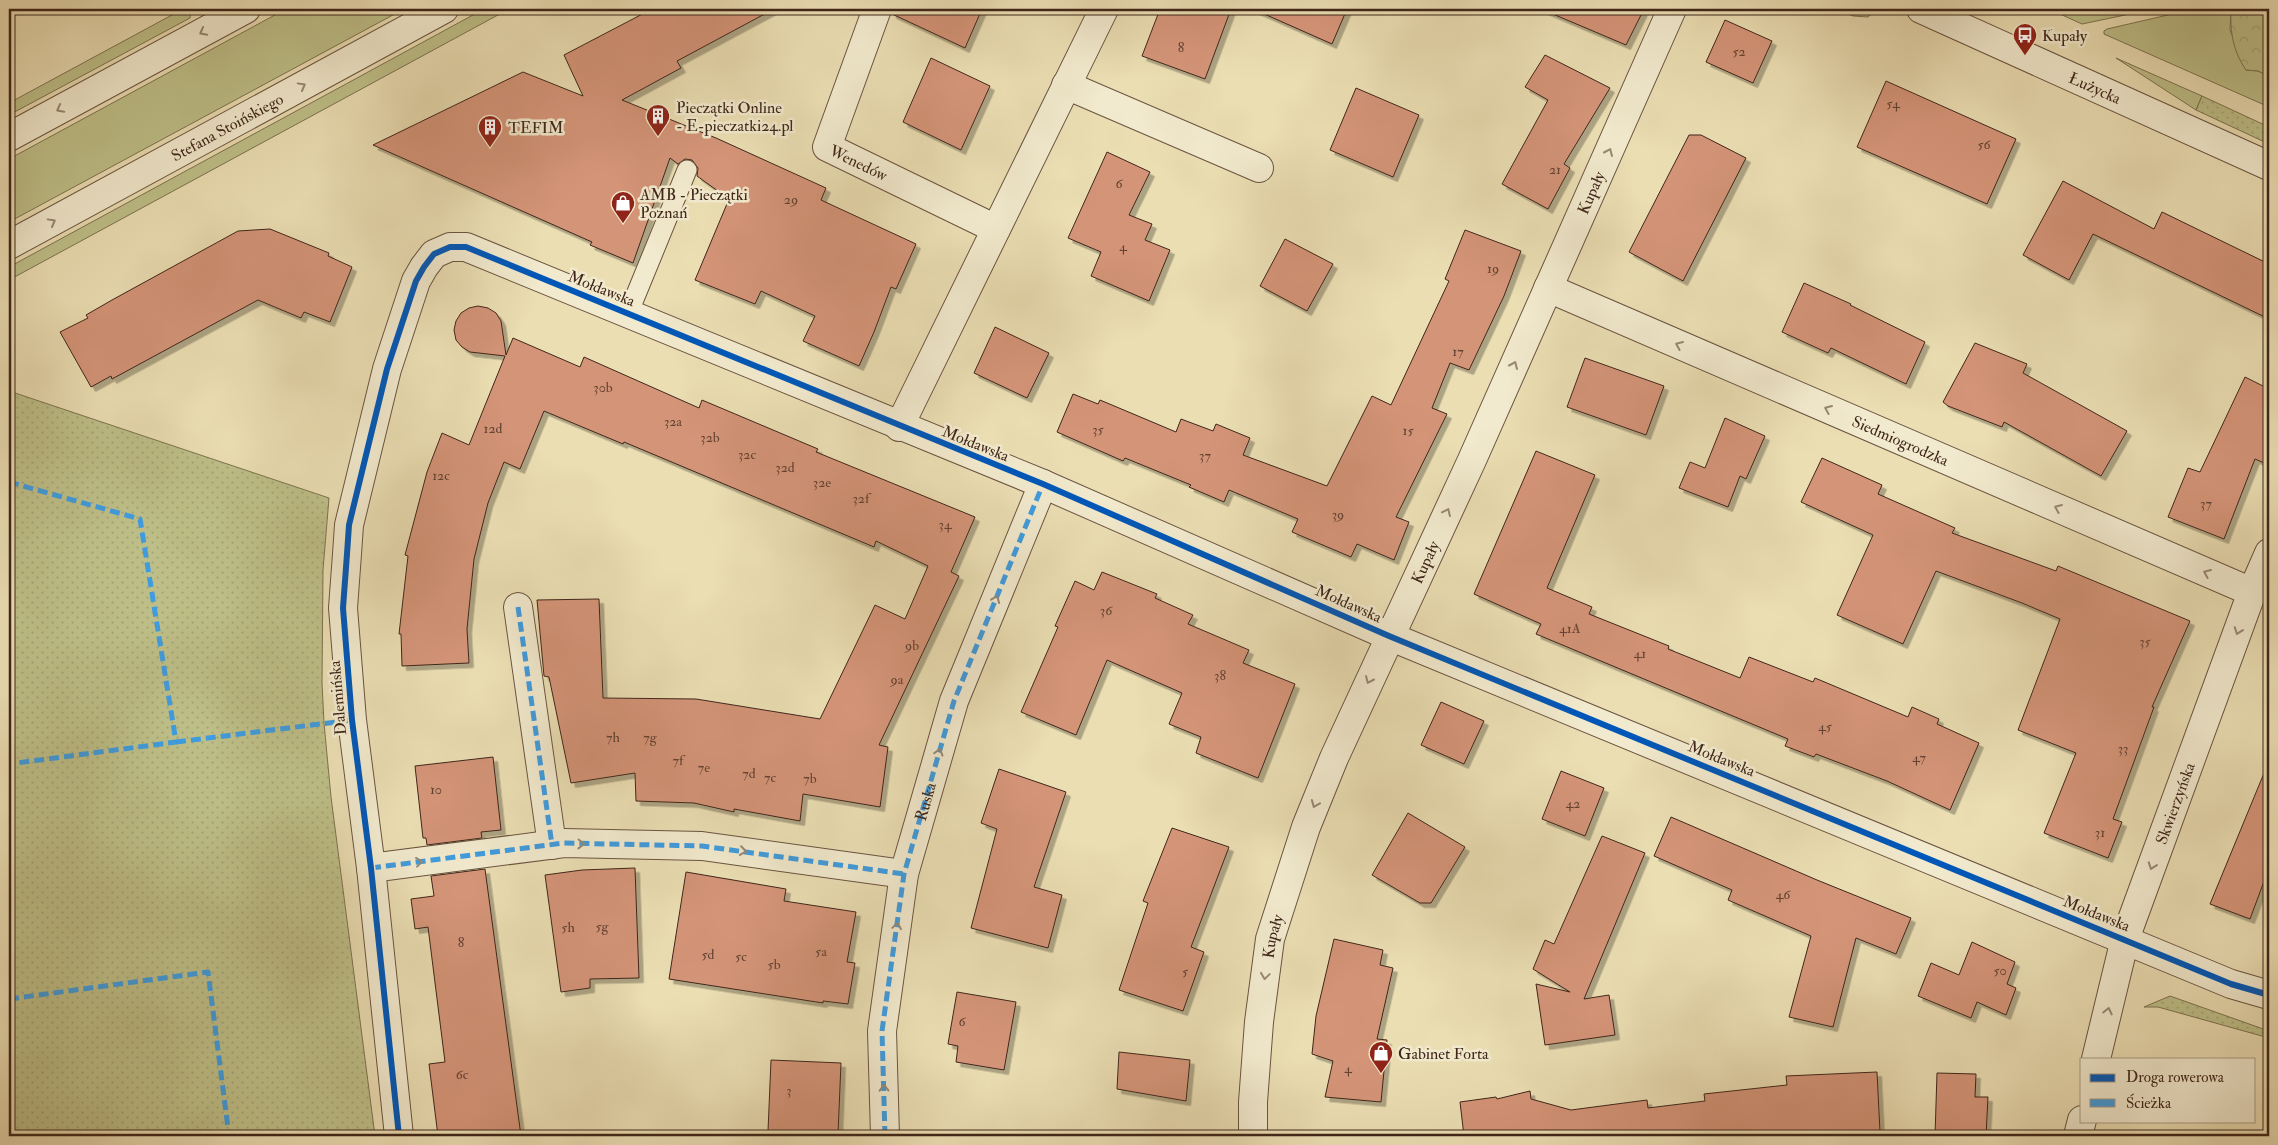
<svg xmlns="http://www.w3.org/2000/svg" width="2278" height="1145" font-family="'IM FELL Double Pica',serif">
  <defs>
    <pattern id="forest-crowns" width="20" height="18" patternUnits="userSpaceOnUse" patternTransform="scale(1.25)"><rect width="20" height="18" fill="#bebf88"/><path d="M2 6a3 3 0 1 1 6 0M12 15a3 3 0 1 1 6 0" fill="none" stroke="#a4a475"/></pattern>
    <pattern id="garden-dots" width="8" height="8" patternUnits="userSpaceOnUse" patternTransform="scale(1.25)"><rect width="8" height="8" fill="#bebf88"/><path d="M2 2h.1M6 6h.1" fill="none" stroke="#a4a475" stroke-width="1.8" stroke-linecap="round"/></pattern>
    <filter id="shadow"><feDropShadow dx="4.5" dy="4.5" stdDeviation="0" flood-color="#0004"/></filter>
  </defs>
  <rect width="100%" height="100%" fill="#ebdeb3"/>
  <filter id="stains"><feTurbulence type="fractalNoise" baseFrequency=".004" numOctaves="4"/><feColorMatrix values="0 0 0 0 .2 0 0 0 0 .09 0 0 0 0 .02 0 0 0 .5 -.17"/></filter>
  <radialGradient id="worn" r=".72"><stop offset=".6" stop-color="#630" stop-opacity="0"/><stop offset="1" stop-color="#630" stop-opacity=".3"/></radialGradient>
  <path fill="#bebf88" stroke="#7e7251" d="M 183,9 L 191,9 L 190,18 L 9,115 L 9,103 Z
    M 286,9 L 404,9 L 9,222 L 9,159 Z
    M 484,9 L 509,9 L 9,280 L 9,267 Z
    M 1837,9 L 1873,9 L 1876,10 L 1868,17 L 1853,16 Z
    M 2049,9 L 2154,9 L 2082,24 Z
    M 2194,9 L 2231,9 L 2230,30 L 2246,70 L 2258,71 L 2269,76 L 2269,107 L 2104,34 L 2104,31 L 2107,29 Z
    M 2116,58 L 2202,96 L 2196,110 Z"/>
  <path fill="url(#forest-crowns)" stroke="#7e7251" d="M 2231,9 L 2269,9 L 2269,76 L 2258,71 L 2246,70 C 2233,51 2230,32 2231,9 Z"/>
  <path fill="url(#garden-dots)" stroke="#7e7251" d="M 2202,96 L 2269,127 L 2269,144 L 2196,110 Z
    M 9,391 L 329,498 L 323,570 L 322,683 L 324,723 L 331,797 L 375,1136 L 9,1136 Z
    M 2170,996 L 2269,1031 L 2269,1038 L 2158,1007 L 2144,1007 Z"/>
  <path fill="#d49478" stroke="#3f261a" filter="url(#shadow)" d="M 652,9 L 774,9 L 677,61 L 681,68 L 622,100 L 716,138 L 826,188 L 821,200 L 916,244 L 896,289 L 891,287 L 874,332 L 859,366 L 803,341 L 815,316 L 761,291 L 755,304 L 695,280 L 729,199 L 697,176 L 698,168 L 692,160 L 685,159 L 678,164 L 670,158 L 633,263 L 590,245 L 592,242 L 373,145 L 523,72 L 583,96 L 564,55 Z
    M 892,9 L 982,9 L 965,48 L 892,14 Z
    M 1160,9 L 1231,9 L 1205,79 L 1142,56 Z
    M 1253,9 L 1347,9 L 1332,44 Z
    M 1541,9 L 1644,9 L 1626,45 Z
    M 1725,20 L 1772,41 L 1753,83 L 1706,62 Z
    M 1545,55 L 1610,88 L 1564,164 L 1570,168 L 1548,209 L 1502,184 L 1548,100 L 1525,87 Z
    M 931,58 L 990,86 L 961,150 L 903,122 Z
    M 1886,81 L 2016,139 L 1987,204 L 1857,147 Z
    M 1356,88 L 1419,115 L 1393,177 L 1330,150 Z
    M 1689,135 L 1701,135 L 1746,158 L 1683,281 L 1629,252 Z
    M 1107,152 L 1150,172 L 1129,215 L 1152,224 L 1145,240 L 1170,250 L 1149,301 L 1091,276 L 1101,252 L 1068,238 Z
    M 2063,181 L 2154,229 L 2162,212 L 2269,264 L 2269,319 L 2093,234 L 2069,280 L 2023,255 Z
    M 270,229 L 329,253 L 328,256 L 352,267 L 330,322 L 304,312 L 301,318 L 258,300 L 112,379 L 111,376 L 91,387 L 60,332 L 88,318 L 86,315 L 112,300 L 238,231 Z
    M 1465,230 L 1521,251 L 1504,296 L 1469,370 L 1450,363 L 1432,408 L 1447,414 L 1396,517 L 1409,522 L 1394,560 L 1357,544 L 1351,557 L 1292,532 L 1298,519 L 1229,490 L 1224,502 L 1189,487 L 1191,485 L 1125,458 L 1123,461 L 1057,432 L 1073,394 L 1098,404 L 1100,400 L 1176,432 L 1181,419 L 1213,431 L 1216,424 L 1250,438 L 1243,455 L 1327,486 L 1372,396 L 1391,405 L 1449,281 L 1445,279 Z
    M 1285,239 L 1333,264 L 1307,311 L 1260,286 Z
    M 1804,283 L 1851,304 L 1850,305 L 1925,342 L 1906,384 L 1831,348 L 1828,353 L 1782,332 Z
    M 478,306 L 488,308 L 496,313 L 501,321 L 506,355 L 513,338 L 580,367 L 584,357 L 699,408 L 702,400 L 818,449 L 816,452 L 975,517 L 951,572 L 959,576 L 879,745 L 888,747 L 880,807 L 803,794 L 800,821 L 734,809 L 734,812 L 694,803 L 636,801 L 635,773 L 571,783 L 549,677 L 544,676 L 537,600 L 599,599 L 603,698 L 696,699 L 820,719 L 875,605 L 905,619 L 928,566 L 876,541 L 874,547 L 624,442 L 623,444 L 544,411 L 520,469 L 504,462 L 488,503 L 474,559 L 467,629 L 469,663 L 402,666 L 401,634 L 399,634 L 408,556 L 405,555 L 427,472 L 442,433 L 469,445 L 505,356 L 470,352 L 462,347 L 456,340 L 454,330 L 456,321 L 461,313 L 469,308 Z
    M 995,327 L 1049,353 L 1027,398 L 974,373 Z
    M 1975,343 L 2027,364 L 2023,373 L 2127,431 L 2101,476 L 2004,422 L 2002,427 L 1948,406 L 1943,402 Z
    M 1585,358 L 1664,386 L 1646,435 L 1567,407 Z
    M 2245,377 L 2269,389 L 2269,465 L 2255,459 L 2224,539 L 2168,517 L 2188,468 L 2200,472 Z
    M 1725,418 L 1765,436 L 1746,479 L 1740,476 L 1728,507 L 1679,488 L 1690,462 L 1705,468 Z
    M 1536,451 L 1595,475 L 1547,588 L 1592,607 L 1589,614 L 1669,646 L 1668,649 L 1740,678 L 1749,657 L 1813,682 L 1815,678 L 1908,717 L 1912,707 L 1939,719 L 1937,724 L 1979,743 L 1950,810 L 1887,781 L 1816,754 L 1814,757 L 1785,746 L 1788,739 L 1536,634 L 1541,624 L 1474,594 Z
    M 1822,458 L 1882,485 L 1878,494 L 1955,528 L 1952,533 L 2056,571 L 2058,566 L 2190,621 L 2152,707 L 2154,707 L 2113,819 L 2122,822 L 2108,858 L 2044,833 L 2076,753 L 2018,730 L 2060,619 L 2022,603 L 1936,571 L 1903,644 L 1837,615 L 1873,535 L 1801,502 Z
    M 1102,572 L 1157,594 L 1155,598 L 1193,615 L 1188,624 L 1249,650 L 1243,663 L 1295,684 L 1258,778 L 1196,753 L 1201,737 L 1169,724 L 1182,693 L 1107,660 L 1076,735 L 1021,712 L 1058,627 L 1055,626 L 1075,581 L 1094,590 Z
    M 1441,702 L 1484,721 L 1464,764 L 1421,745 Z
    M 493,757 L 501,830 L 481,832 L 482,838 L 427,845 L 426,838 L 423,838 L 415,766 Z
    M 2269,761 L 2269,868 L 2250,919 L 2210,904 Z
    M 999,769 L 1066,792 L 1034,887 L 1062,895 L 1048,948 L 971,928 L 997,829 L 981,823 Z
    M 1561,771 L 1604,788 L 1585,836 L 1542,819 Z
    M 1408,813 L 1465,847 L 1431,903 L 1420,903 L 1372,875 Z
    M 1671,817 L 1817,880 L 1911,918 L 1896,954 L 1856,938 L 1833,1027 L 1789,1017 L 1811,936 L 1728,900 L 1732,890 L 1654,856 Z
    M 1172,828 L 1229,847 L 1191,947 L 1204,952 L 1183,1011 L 1119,990 L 1148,903 L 1143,901 Z
    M 1602,836 L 1645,853 L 1584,999 L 1609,995 L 1615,1035 L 1545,1045 L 1536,984 L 1570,992 L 1533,969 L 1545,940 L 1554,944 Z
    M 635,868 L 639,978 L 590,979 L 590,988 L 561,992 L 545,875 L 582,870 Z
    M 485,869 L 521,1136 L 438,1136 L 429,1064 L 445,1062 L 428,927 L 415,929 L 411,899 L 434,896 L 431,876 Z
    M 686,872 L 786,889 L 784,901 L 856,912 L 847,962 L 855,963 L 848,1004 L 823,1001 L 823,1003 L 669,979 Z
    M 1334,939 L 1383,950 L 1380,965 L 1393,968 L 1377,1039 L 1387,1040 L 1381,1102 L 1325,1097 L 1333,1061 L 1312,1054 L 1316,1016 Z
    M 1972,942 L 2015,962 L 2007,984 L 2016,988 L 2006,1015 L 1977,1002 L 1971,1018 L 1918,996 L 1931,963 L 1959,975 Z
    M 957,992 L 1016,1002 L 1004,1070 L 956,1062 L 958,1046 L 948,1044 Z
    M 1119,1052 L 1190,1060 L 1186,1101 L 1117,1089 Z
    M 771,1060 L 841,1063 L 838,1134 L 768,1131 Z
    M 1877,1072 L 1880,1132 L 1804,1136 L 1464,1136 L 1460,1102 L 1496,1097 L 1497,1099 L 1530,1091 L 1531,1099 L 1571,1110 L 1647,1100 L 1648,1108 L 1705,1101 L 1704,1094 L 1787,1085 L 1786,1076 Z
    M 1937,1073 L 1976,1074 L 1975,1097 L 1988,1097 L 1986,1136 L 1935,1136 Z"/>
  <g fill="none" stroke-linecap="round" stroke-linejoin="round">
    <g stroke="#6a5440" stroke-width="21">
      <path id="service" d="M 628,314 L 687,170"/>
    </g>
    <g stroke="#6a5440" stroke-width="30">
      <g id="minor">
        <path id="s1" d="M 877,9 L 827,147 L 996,229"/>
        <path d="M 1066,85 L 1259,168"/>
        <path id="s2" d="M 1548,288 L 2252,592"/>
        <path d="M 899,427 L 1104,9"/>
        <path d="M 518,607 L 552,845"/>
        <path d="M 371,868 L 564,843 L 702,846 L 904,874"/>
        <path id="s3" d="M 2096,1059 L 2125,939 L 2252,592 L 2269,553"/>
        <path d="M 399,1136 L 371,868 L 352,720 L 343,608 L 347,554 L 349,525 L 387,369 L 416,281 L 424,267 L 434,254 L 450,247 L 466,247 L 1043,484 L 1389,636 L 2231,984 L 2269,995"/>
        <path d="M 885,1136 L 882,1031 L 904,874 L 954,701 L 1043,484"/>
        <path id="s4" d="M 1253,1136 L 1253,1102 L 1259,1022 L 1270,939 L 1306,827 L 1334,758 L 1472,460 L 1672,9"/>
        <path d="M 2078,1136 L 2082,1120"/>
      </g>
    </g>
    <g stroke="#6a5440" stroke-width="30">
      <g id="tertiary">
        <path id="s5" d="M 1921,9 L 2269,166"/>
        <path d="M 9,137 L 246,9"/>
        <path id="s6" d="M 9,245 L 444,9"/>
      </g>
    </g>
    <use href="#service" stroke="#f2eace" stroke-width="19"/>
    <use href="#minor" stroke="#f2eace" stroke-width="28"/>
    <use href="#tertiary" stroke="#f2eace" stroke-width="28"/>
    <g stroke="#3f9cdf" stroke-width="5" stroke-dasharray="10 5" stroke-linecap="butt">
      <path d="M 9,482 L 140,519 L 176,742 L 9,764"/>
      <path d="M 518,607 L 552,845"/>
      <path d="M 176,742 L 352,720"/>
      <path d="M 371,868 L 564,843 L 702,846 L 904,874"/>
      <path d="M 9,999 L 208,972 L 229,1136"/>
      <path id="s7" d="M 885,1136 L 882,1031 L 904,874 L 954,701 L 1043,484"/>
    </g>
    <g stroke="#f2eace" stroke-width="9">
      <path id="cycleway" d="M 399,1136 L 371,868 L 352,720 L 343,608 L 347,554 L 349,525 L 387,369 L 416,281 L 424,267 L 434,254 L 450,247 L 466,247 L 1043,484 L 1389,636 L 2231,984 L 2269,995"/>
    </g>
    <use href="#cycleway" stroke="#0057b8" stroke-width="6"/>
  </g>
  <defs><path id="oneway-chevron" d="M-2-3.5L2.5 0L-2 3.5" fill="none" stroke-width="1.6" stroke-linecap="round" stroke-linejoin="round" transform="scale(1.25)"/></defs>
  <g stroke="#988874">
    <use href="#oneway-chevron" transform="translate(203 32) rotate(152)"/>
    <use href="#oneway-chevron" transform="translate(302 86) rotate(-29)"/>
    <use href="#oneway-chevron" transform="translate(60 109) rotate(152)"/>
    <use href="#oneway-chevron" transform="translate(1609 152) rotate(-66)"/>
    <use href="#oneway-chevron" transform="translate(52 222) rotate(-29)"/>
    <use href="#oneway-chevron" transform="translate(1679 345) rotate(-157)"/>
    <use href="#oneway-chevron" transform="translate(1514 365) rotate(-66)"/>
    <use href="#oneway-chevron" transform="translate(1828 409) rotate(-157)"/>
    <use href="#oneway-chevron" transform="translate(2058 508) rotate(-157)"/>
    <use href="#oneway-chevron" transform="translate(1447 512) rotate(-65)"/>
    <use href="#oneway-chevron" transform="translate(2207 573) rotate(-157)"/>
    <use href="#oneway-chevron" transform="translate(996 599) rotate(-68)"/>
    <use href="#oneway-chevron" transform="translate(2238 631) rotate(110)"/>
    <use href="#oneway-chevron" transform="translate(1369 680) rotate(114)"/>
    <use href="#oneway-chevron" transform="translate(939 752) rotate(-74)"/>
    <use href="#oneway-chevron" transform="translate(1315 804) rotate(112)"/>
    <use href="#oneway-chevron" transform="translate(581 844) rotate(1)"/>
    <use href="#oneway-chevron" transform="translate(743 851) rotate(8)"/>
    <use href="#oneway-chevron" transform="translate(419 862) rotate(-7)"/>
    <use href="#oneway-chevron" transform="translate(2152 866) rotate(110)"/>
    <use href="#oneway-chevron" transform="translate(897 926) rotate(-82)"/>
    <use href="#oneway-chevron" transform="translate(1265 976) rotate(98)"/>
    <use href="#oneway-chevron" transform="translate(2108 1011) rotate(-77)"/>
    <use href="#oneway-chevron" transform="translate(884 1088) rotate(-91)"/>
  </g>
  <defs>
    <g id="bus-pin" transform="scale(1.25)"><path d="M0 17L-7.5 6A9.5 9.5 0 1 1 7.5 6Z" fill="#8f2418" stroke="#f2eace"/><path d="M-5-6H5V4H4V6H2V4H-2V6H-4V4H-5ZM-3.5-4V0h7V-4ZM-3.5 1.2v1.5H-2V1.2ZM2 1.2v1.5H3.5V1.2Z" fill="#fff"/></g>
    <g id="building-pin" transform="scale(1.25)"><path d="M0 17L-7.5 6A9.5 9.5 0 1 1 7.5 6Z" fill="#8f2418" stroke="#f2eace"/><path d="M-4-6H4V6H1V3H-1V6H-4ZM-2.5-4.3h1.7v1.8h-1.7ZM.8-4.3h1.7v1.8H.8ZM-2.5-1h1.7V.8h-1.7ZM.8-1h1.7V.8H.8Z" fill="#fff"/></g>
    <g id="shop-pin" transform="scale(1.25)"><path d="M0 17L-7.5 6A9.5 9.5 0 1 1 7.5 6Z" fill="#8f2418" stroke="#f2eace"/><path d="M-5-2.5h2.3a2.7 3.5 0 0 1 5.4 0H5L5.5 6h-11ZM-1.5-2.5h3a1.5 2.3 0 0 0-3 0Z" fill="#fff"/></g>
  </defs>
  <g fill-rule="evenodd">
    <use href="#bus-pin" x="2025" y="35"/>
    <use href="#building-pin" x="658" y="116"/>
    <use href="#building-pin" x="490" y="127"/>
    <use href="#shop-pin" x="623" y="203"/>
    <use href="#shop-pin" x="1381" y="1053"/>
  </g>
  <g text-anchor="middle" stroke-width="5" stroke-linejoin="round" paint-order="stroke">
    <g font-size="14" fill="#644232">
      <text x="1181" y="52">8</text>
      <text x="1739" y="56">52</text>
      <text x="1893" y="108">54</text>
      <text x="1984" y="149">56</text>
      <text x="1555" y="174">21</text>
      <text x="1119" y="188">6</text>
      <text x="791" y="204">29</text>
      <text x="1123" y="251">4</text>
      <text x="1493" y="273">19</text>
      <text x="1458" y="356">17</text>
      <text x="603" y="392">30b</text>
      <text x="673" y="426">32a</text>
      <text x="493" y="433">12d</text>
      <text x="1098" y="434">35</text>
      <text x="1408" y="435">15</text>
      <text x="710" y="442">32b</text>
      <text x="747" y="459">32c</text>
      <text x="1205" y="460">37</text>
      <text x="785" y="472">32d</text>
      <text x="441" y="480">12c</text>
      <text x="822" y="487">32e</text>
      <text x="861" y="503">32f</text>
      <text x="2206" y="508">37</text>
      <text x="1338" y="519">39</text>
      <text x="945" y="529">34</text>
      <text x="1106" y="615">36</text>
      <text x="1570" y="633">41A</text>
      <text x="2145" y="646">35</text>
      <text x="912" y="650">9b</text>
      <text x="1640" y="658">41</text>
      <text x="1220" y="680">38</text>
      <text x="897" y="684">9a</text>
      <text x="1825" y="731">45</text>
      <text x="613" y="742">7h</text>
      <text x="650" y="742">7g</text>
      <text x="2123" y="753">33</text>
      <text x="1919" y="762">47</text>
      <text x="678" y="765">7f</text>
      <text x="704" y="772">7e</text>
      <text x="749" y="778">7d</text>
      <text x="770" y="782">7c</text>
      <text x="810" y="783">7b</text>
      <text x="436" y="794">10</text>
      <text x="1573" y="808">42</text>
      <text x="2100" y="837">31</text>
      <text x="1783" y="899">46</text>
      <text x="602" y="931">5g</text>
      <text x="568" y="932">5h</text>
      <text x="461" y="947">8</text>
      <text x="821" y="956">5a</text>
      <text x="708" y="959">5d</text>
      <text x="741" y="961">5c</text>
      <text x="774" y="969">5b</text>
      <text x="2000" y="975">50</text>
      <text x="1185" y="976">5</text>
      <text x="962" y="1026">6</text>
      <text x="1348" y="1073">4</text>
      <text x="462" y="1079">6c</text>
      <text x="789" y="1095">3</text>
    </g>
    <g font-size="16" fill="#3f261a" stroke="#f2eace" text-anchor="start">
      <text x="2042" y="41">Kupały</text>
      <text x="676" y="113">Pieczątki Online<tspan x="676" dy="18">- E-pieczatki24.pl</tspan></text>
      <text x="508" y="133">TEFIM</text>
      <text x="640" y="200">AMB - Pieczątki<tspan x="640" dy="18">Poznań</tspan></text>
      <text x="1398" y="1059">Gabinet Forta</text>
    </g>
    <g font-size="16" fill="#3f261a" stroke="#f2eace">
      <text dy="6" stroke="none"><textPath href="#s5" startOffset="191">Łużycka</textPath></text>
      <text dy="6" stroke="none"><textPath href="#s6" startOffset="248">Stefana Stoińskiego</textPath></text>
      <text dy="6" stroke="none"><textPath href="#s1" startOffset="182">Wenedów</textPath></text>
      <text dy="6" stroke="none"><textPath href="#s4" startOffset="1011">Kupały</textPath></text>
      <text transform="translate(602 288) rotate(22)" y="6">Mołdawska</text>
      <text dy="6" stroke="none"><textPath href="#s2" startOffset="384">Siedmiogrodzka</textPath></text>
      <text transform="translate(976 443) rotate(22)" y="6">Mołdawska</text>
      <text dy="6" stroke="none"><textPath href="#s4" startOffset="606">Kupały</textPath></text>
      <text transform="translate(1349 603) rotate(24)" y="6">Mołdawska</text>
      <text transform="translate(337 698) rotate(-95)" y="6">Dalemińska</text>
      <text transform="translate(1722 758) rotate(22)" y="6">Mołdawska</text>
      <text dy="6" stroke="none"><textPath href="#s7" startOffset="339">Ruska</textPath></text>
      <text dy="6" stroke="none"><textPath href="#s3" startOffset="268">Skwierzyńska</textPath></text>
      <text transform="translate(2097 913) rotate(22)" y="6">Mołdawska</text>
      <text dy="6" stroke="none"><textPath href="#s4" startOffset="201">Kupały</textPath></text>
    </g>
  </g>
  <rect width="2278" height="1145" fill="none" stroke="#ebdeb3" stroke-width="30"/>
  <rect x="10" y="10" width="2258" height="1125" fill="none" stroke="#3f261a" stroke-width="2.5"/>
  <rect x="15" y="15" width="2248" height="1115" fill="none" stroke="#3f261a"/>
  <rect x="2080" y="1058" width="175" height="65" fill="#f2eace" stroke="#aa9c86"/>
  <rect x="2090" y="1074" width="25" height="8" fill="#0057b8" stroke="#aa9c86"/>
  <text x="2126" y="1082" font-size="15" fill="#3f261a">Droga rowerowa</text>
  <rect x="2090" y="1099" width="25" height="8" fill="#3f9cdf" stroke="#aa9c86"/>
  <text x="2126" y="1108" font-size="15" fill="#3f261a">Ścieżka</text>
  <rect width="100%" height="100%" filter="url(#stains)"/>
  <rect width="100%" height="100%" fill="url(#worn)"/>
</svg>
